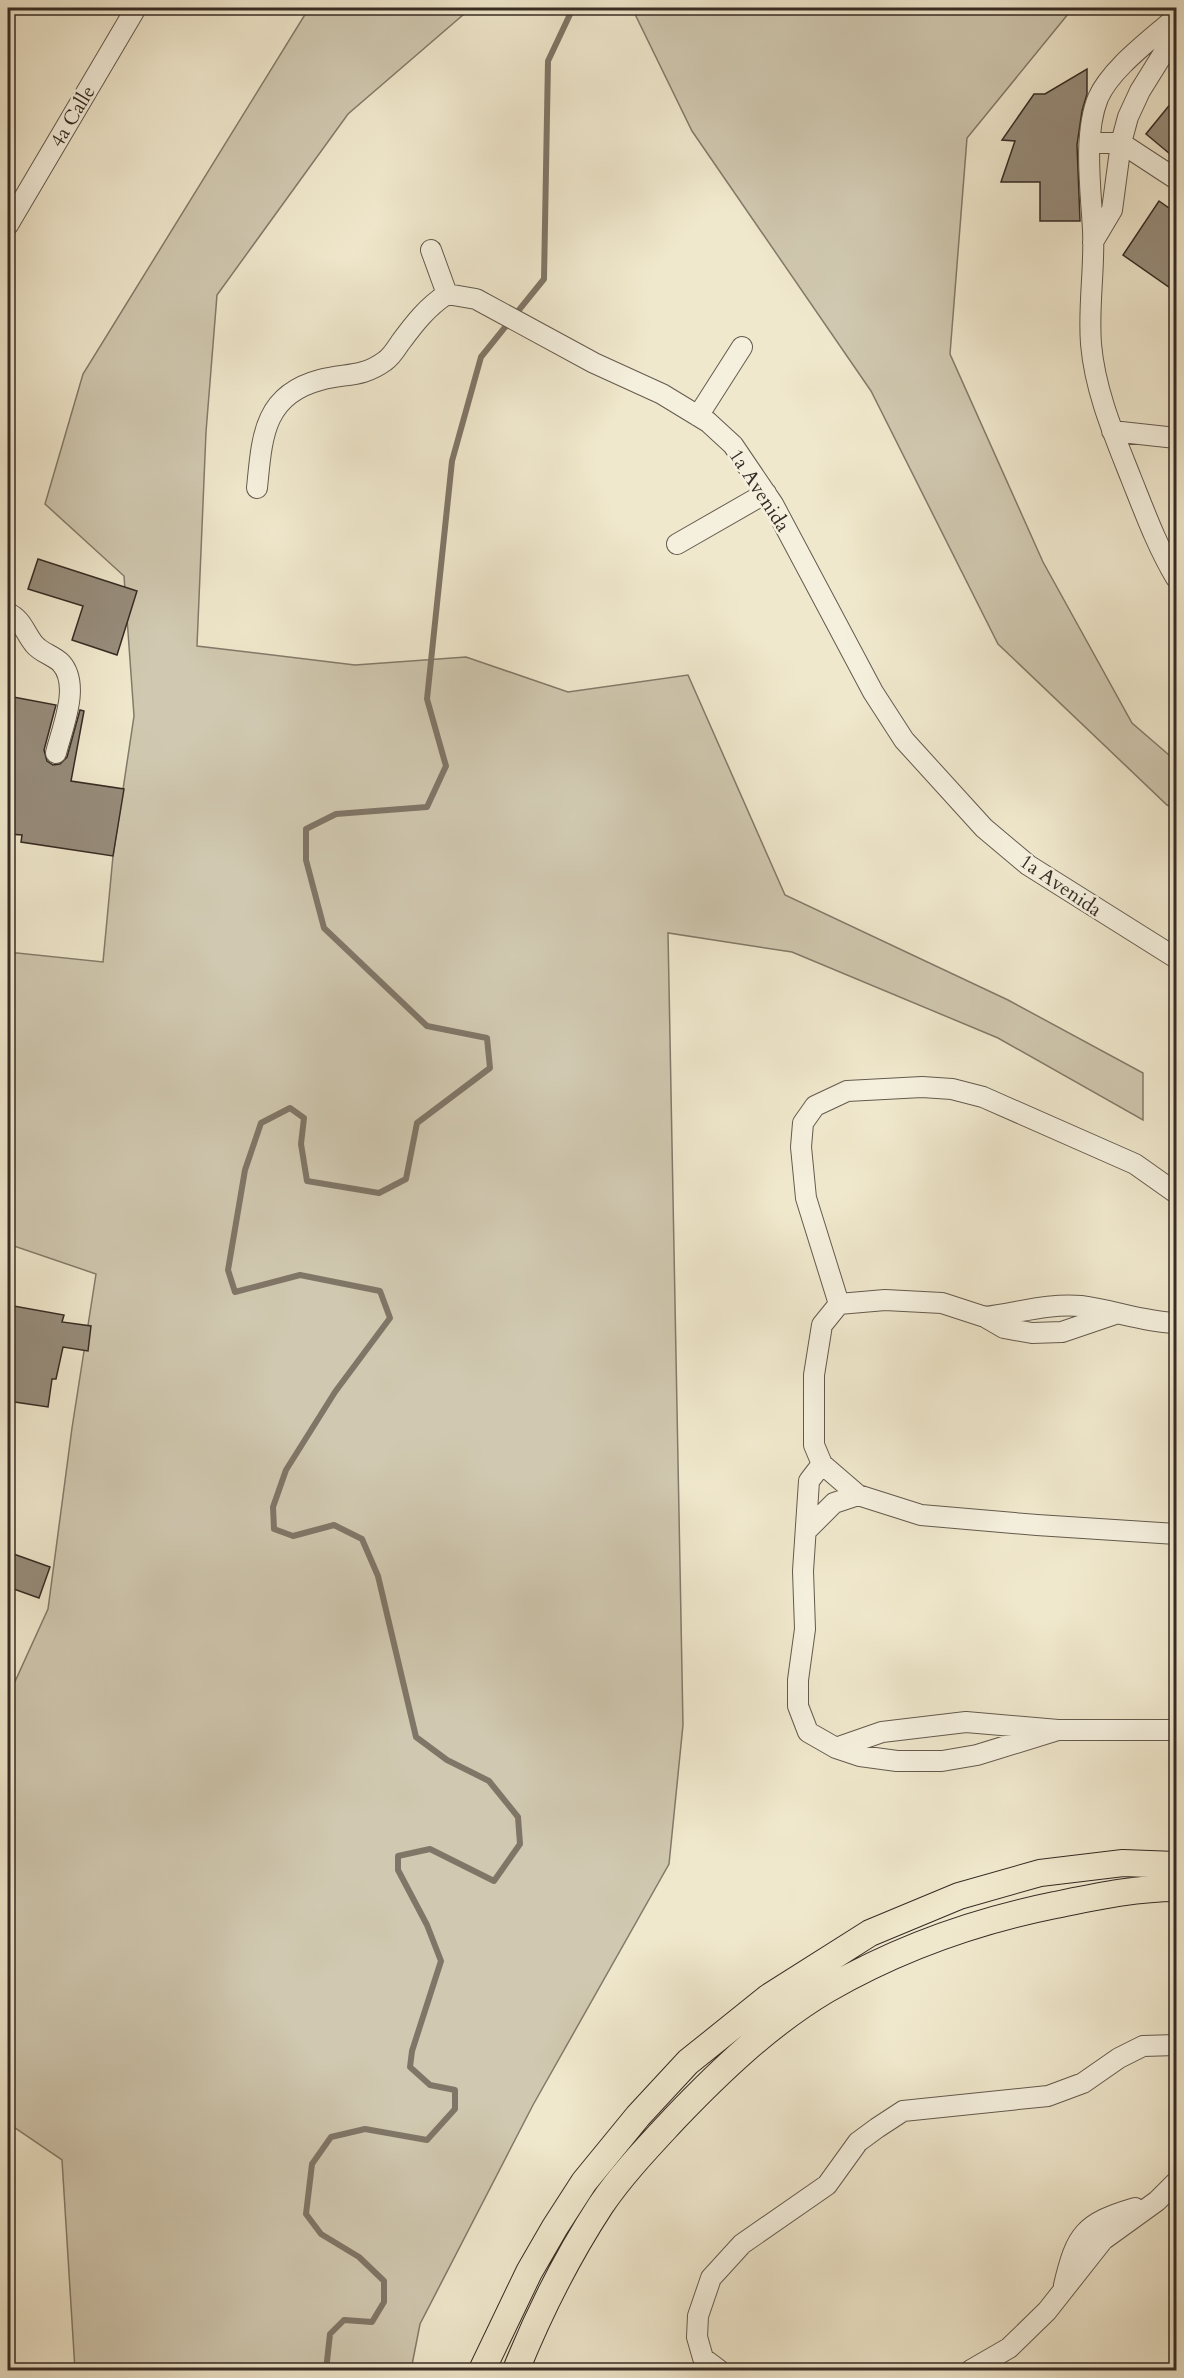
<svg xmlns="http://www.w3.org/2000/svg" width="1184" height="2378" font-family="Cardo,serif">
  <rect width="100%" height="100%" fill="#f0e8cd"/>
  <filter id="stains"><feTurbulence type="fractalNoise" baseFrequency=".00333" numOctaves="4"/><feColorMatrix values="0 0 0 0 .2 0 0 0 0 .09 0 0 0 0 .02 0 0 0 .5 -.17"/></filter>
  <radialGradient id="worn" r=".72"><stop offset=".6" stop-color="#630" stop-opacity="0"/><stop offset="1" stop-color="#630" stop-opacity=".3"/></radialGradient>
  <path fill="#d0c8b0" stroke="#837a6a" stroke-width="1.5" d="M 309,8 L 471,8 L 348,114 L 217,295 L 206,432 L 197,646 L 355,665 L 466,657 L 568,692 L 688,675 L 785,895 L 1008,1000 L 1143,1073 L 1143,1120 L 998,1038 L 792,952 L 668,933 L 683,1725 L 669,1864 L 533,2105 L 420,2324 L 411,2370 L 75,2370 L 62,2160 L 8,2123 L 8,1697 L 48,1609 L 72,1428 L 96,1274 L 8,1244 L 8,952 L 103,962 L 113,856 L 134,716 L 124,576 L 45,504 L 83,374 Z
    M 632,8 L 1073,8 L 967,138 L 950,354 L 1043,562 L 1132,723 L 1176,761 L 1176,809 L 1167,805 L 998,644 L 871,391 L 692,131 Z"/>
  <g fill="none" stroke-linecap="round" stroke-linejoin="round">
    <path stroke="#807667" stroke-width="6" d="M 326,2370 L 330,2334 L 344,2320 L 372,2322 L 384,2302 L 384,2281 L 359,2257 L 321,2234 L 306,2214 L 312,2164 L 331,2137 L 365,2129 L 427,2140 L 455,2109 L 455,2090 L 430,2085 L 410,2067 L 412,2051 L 441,1961 L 427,1925 L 398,1870 L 398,1856 L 430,1849 L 494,1881 L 520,1844 L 518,1817 L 489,1781 L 447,1760 L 416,1737 L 378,1576 L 362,1539 L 334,1525 L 293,1536 L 274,1529 L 273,1507 L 286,1470 L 335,1392 L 390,1318 L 380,1291 L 300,1275 L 235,1292 L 228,1270 L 245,1170 L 261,1123 L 290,1108 L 304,1118 L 301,1144 L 307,1181 L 379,1193 L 406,1179 L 417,1123 L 490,1068 L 487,1038 L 427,1026 L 324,928 L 306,860 L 306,829 L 336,814 L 427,807 L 446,766 L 427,699 L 452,461 L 481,357 L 544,279 L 548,61 L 573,8"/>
  </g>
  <path fill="#978d7c" stroke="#362b24" stroke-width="1.5" d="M 1087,69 L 1087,94 L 1082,111 L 1077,145 L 1080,221 L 1040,221 L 1040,182 L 1001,182 L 1015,141 L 1002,140 L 1034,94 L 1045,94 Z
    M 1176,97 L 1176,159 L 1146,134 Z
    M 1159,201 L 1176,213 L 1176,292 L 1123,255 Z
    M 38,559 L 137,591 L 117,655 L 72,640 L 83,606 L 28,589 Z
    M 8,696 L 56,705 L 44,750 L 47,761 L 53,765 L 60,764 L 67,757 L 80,710 L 84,711 L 71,781 L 124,789 L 113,856 L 21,842 L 22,835 L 8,834 Z
    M 8,1305 L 64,1315 L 62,1322 L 91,1326 L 88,1351 L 63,1347 L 56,1379 L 52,1379 L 48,1407 L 8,1401 Z
    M 8,1552 L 50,1567 L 39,1598 L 8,1587 Z"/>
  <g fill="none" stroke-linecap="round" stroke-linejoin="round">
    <g stroke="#645a4e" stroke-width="22">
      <path id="minor" d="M 1176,17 C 1152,39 1111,68 1098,98 C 1083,135 1091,191 1093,230 C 1095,268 1088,305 1091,344 C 1095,391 1114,435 1131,478 C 1145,513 1157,546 1176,578
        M 1090,143 L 1121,143 L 1176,179
        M 8,225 L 136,8
        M 1093,242 L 1112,210 L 1121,143 L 1128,117 L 1140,91 L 1176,33
        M 431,250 L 447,294
        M 698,416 L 742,347
        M 1112,431 L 1176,438
        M 257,488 C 262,438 263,395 320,380 C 345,373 362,378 385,361 C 391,357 396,349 400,343 C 414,324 427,307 447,294 L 476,299 L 594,363 L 662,394 L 708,422 L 733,445 L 773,504 L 873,692 L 904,740 L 984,828 L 1028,865 L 1176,958
        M 677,544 L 766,493
        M 8,613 C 22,619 25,633 34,644 C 41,653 53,655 61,663 C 81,685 62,728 56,753
        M 839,1304 L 806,1198 L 801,1147 L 803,1123 L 815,1106 L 847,1091 L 922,1087 L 952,1089 L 983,1097 L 1135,1164 L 1176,1193
        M 1115,1314 L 1062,1332 L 1032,1333 L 1004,1328 L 985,1317 L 942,1303 L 885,1300 L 839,1304 L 822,1325 L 814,1375 L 814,1445 L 822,1464 L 858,1495 L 921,1515 L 1037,1525 L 1176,1534
        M 985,1317 C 1017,1313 1049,1303 1081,1306 C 1113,1310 1144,1322 1176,1323
        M 822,1464 L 809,1481 L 803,1571 L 805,1629 L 798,1680 L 798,1706 L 808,1732 L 836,1748 L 860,1756 L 897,1761 L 942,1761 L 977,1755 L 1058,1730
        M 808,1529 L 834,1503 L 858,1495
        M 836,1748 L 882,1732 L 966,1722 L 1058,1730 L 1176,1730
        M 1064,2285 C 1076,2234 1084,2223 1135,2208
        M 719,2370 L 703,2358 L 697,2337 L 698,2316 L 711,2278 L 742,2244 L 827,2185 L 858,2142 L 877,2128 L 903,2111 L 1048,2096 L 1083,2083 L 1119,2058 L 1143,2046 L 1176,2045
        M 971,2370 L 1009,2348 L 1047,2311 L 1103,2240 L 1157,2201 L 1176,2182"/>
    </g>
    <g stroke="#362b24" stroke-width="28">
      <path id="major" d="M 482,2370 L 529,2272 L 555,2227 L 584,2182 L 638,2116 L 688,2062 L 769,1997 L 870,1933 L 959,1896 L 1040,1873 L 1123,1863 L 1176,1865
        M 516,2370 C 539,2313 567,2257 601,2205 C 622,2174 649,2146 674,2119 C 720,2071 769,2024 826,1990 C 897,1949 976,1921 1055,1905 C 1095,1897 1136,1888 1176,1888"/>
    </g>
    <use href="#minor" stroke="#f5f0de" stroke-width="20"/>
    <use href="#major" stroke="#f0e8cd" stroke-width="26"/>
  </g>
  <g text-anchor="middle" stroke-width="5" stroke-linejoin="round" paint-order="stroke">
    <g font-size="20" fill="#362b24" stroke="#f5f0de">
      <text transform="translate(72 116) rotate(-59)" y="7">4a Calle</text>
      <text transform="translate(760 490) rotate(57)" y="7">1a Avenida</text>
      <text transform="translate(1061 885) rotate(34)" y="7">1a Avenida</text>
    </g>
  </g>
  <rect width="1184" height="2378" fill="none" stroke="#f0e8cd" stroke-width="30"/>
  <rect x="9" y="9" width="1166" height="2360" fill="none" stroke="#362b24" stroke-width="3"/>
  <rect x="15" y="15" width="1154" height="2348" fill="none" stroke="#362b24" stroke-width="1.5"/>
  <rect width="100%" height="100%" filter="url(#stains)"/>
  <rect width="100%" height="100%" fill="url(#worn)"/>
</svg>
